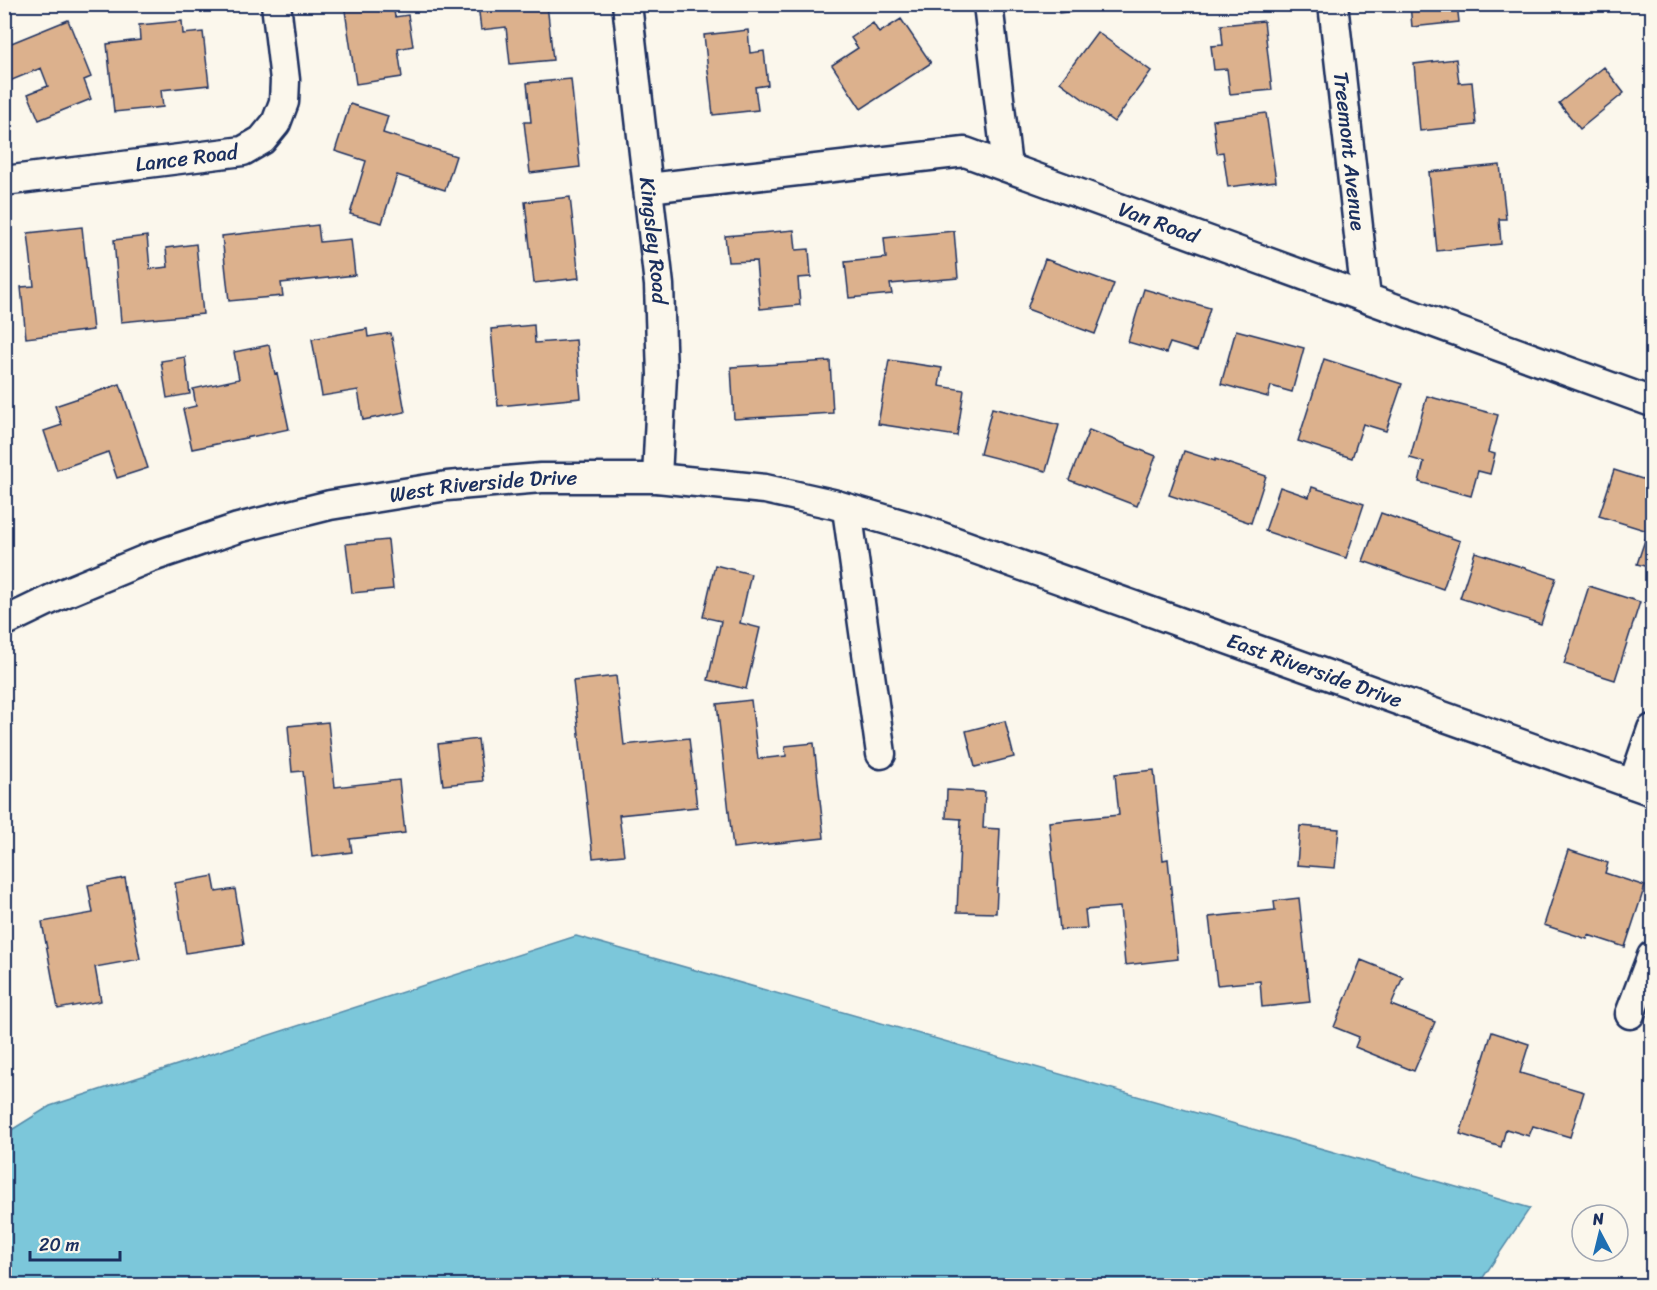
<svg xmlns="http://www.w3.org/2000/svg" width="1657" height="1290" font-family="Sriracha,sans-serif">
  <rect width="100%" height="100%" fill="#fbf7ec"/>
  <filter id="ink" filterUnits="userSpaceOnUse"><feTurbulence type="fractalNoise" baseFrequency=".0167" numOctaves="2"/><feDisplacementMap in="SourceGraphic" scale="12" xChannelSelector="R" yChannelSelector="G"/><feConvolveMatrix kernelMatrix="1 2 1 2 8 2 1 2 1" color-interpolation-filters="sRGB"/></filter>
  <g filter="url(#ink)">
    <path fill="#7bc7da" stroke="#558aa8" stroke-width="1.5" d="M 576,936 L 1530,1208 L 1478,1285 L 5,1285 L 5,1134 L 50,1106 Z"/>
    <path fill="#dcb18d" stroke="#1b2f5e" stroke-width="1.5" d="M 344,4 L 393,4 L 395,17 L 408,15 L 413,46 L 398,49 L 402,77 L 356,84 Z
      M 478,4 L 547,4 L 553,60 L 510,64 L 506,27 L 481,30 Z
      M 697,4 L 751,4 L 751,5 L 698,11 Z
      M 1058,4 L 1129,4 L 1129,5 L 1059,13 Z
      M 1410,4 L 1457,4 L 1459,22 L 1412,27 Z
      M 901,19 L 931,63 L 861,109 L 832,65 L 858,48 L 851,38 L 873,23 L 879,33 Z
      M 68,20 L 91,77 L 84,80 L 91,99 L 39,120 L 28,94 L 48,86 L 41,68 L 5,83 L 4,46 Z
      M 182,21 L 183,34 L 203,32 L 209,85 L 161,90 L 163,107 L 114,112 L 107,44 L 140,40 L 139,25 Z
      M 1264,21 L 1272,90 L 1230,94 L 1227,69 L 1214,70 L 1211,46 L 1223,45 L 1221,25 Z
      M 748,30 L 750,53 L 764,51 L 768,85 L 755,87 L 758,110 L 713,115 L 704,35 Z
      M 1097,32 L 1151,71 L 1114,122 L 1060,82 Z
      M 1456,59 L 1459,83 L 1472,82 L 1476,125 L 1420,131 L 1414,64 Z
      M 1604,67 L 1624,93 L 1580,129 L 1559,103 Z
      M 571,79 L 580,167 L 530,173 L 524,122 L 531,122 L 527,83 Z
      M 350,104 L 388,116 L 383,133 L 456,156 L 445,190 L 397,175 L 382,223 L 350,214 L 366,161 L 335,151 Z
      M 1266,113 L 1276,181 L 1228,187 L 1223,152 L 1217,153 L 1213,120 Z
      M 1500,165 L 1506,219 L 1499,219 L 1501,244 L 1437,251 L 1429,172 Z
      M 570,197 L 579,278 L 534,283 L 525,202 Z
      M 318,225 L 320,242 L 351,239 L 355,275 L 281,283 L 283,296 L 229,301 L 222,236 Z
      M 82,227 L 93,330 L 26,338 L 21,287 L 34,286 L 28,233 Z
      M 794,230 L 796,250 L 809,249 L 811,277 L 798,278 L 800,305 L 760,309 L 756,261 L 728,262 L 725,236 Z
      M 954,231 L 958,278 L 890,284 L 892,294 L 849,298 L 845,262 L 886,258 L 884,238 Z
      M 147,236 L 150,269 L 168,267 L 166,248 L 196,244 L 203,314 L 121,322 L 114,240 Z
      M 1045,259 L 1114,284 L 1095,334 L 1027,309 Z
      M 1144,289 L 1210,308 L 1197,351 L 1170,343 L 1166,353 L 1128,342 Z
      M 534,325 L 535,343 L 576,340 L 581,398 L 498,406 L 491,329 Z
      M 367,329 L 368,337 L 391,333 L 405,412 L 363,420 L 358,390 L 322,396 L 312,339 Z
      M 1236,330 L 1304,348 L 1292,392 L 1271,386 L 1268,397 L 1221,384 Z
      M 269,345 L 275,374 L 277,373 L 289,429 L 192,449 L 183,409 L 196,406 L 193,389 L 239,379 L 234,352 Z
      M 185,357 L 190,394 L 167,398 L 161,361 Z
      M 1324,359 L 1402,384 L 1386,431 L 1363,424 L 1352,458 L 1298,441 Z
      M 889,360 L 942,368 L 939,386 L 964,390 L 957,436 L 878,424 Z
      M 830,361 L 833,413 L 734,419 L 731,367 Z
      M 120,384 L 148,468 L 117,478 L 108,452 L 57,470 L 44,431 L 62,425 L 55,406 Z
      M 1427,396 L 1498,415 L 1488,452 L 1495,454 L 1490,474 L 1478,471 L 1471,496 L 1419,482 L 1424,462 L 1410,458 Z
      M 992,408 L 1059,425 L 1046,471 L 980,454 Z
      M 1089,430 L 1156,456 L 1137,506 L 1069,480 Z
      M 1184,451 L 1215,461 L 1215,459 L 1266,476 L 1251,523 L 1169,495 Z
      M 1614,470 L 1652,482 L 1652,568 L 1637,564 L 1648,531 L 1599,516 Z
      M 1280,487 L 1309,497 L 1312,487 L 1364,504 L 1346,558 L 1265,531 Z
      M 1381,513 L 1460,541 L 1443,589 L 1363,561 Z
      M 388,540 L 393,589 L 352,593 L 346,544 Z
      M 1475,552 L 1556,578 L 1541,624 L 1460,598 Z
      M 715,565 L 751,574 L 740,623 L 760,628 L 746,689 L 708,680 L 721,621 L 703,617 Z
      M 1589,586 L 1640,602 L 1615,680 L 1564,664 Z
      M 616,676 L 624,745 L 689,738 L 697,807 L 619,815 L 624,855 L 593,858 L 573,681 Z
      M 751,700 L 758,759 L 786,756 L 785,746 L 814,743 L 824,838 L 733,848 L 717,704 Z
      M 1005,721 L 1014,757 L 975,767 L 966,731 Z
      M 328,722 L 335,787 L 399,780 L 405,833 L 350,839 L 352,852 L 312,857 L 303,771 L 292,772 L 288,726 Z
      M 478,739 L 483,781 L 443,785 L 438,744 Z
      M 1154,770 L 1163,860 L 1168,859 L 1178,959 L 1125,965 L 1120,907 L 1085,910 L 1087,928 L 1060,930 L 1049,822 L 1119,815 L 1115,774 Z
      M 947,790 L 985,792 L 983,828 L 1000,829 L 996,913 L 957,912 L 961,819 L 946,818 Z
      M 1300,826 L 1339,829 L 1335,868 L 1297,865 Z
      M 1568,850 L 1608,863 L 1605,873 L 1645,886 L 1625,947 L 1588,935 L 1587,939 L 1544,925 Z
      M 213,876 L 216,892 L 235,889 L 244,944 L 186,953 L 175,883 Z
      M 125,878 L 140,959 L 95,967 L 101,1001 L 58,1009 L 42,922 L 93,913 L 88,885 Z
      M 1299,898 L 1310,1002 L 1262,1007 L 1260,981 L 1217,985 L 1209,917 L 1275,910 L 1274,901 Z
      M 1361,960 L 1403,977 L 1391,1005 L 1435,1022 L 1414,1071 L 1355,1047 L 1359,1037 L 1334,1027 Z
      M 1492,1032 L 1529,1044 L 1520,1073 L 1584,1092 L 1570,1137 L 1533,1126 L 1529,1136 L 1506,1129 L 1501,1147 L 1460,1134 Z"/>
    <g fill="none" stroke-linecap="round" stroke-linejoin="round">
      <g stroke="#1b2f5e" stroke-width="33">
        <g id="minor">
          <path id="s1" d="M 627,4 L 659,285 L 662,375 L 657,478"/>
          <path d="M 988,4 L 1007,167"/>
          <path id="s2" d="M 1333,4 L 1366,298"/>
          <path id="s3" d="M 4,181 L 243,151 L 262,140 L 276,123 L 284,102 L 285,80 L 276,4"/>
          <path id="s4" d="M 648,188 L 965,152 L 1652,402"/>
          <path d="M 847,509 L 881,754"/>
          <path id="s5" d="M 4,622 L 62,594 L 149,558 L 238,528 L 330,505 L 447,486 L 541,478 L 657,478 L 765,489 L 833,504 L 925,531 L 1652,791"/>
          <path d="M 1633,784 L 1652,729"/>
          <path d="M 1630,1014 L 1652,956"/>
        </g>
      </g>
      <use href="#minor" stroke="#fbf7ec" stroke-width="28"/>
    </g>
  </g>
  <g text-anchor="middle" stroke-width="4.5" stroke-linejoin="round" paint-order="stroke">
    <g font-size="21" fill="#1b2f5e" stroke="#fbf7ec">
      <text dy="7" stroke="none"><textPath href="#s2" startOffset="148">Treemont Avenue</textPath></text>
      <text dy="7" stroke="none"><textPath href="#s3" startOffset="184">Lance Road</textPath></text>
      <text dy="7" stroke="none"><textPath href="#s4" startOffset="525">Van Road</textPath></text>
      <text dy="7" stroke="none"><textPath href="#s1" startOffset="238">Kingsley Road</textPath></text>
      <text dy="7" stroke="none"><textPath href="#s5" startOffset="502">West Riverside Drive</textPath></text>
      <text dy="7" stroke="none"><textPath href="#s5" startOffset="1364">East Riverside Drive</textPath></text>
    </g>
  </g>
  <rect width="1657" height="1290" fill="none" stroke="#fbf7ec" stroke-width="24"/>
  <rect x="12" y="12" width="1633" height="1266" fill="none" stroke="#1b2f5e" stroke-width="2" filter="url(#ink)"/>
  <g transform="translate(1600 1233) rotate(353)"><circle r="28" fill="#fbf7ec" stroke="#a1a7b3" stroke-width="1.5"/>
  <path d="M0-4.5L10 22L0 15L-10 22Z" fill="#1f6fb2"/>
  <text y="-9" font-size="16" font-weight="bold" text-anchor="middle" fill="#1b2f5e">N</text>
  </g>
  <path d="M30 1251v9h90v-9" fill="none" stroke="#1b2f5e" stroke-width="3"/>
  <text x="39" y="1251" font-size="18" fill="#1b2f5e" stroke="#fbf7ec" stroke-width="4.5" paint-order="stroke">20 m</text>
</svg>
